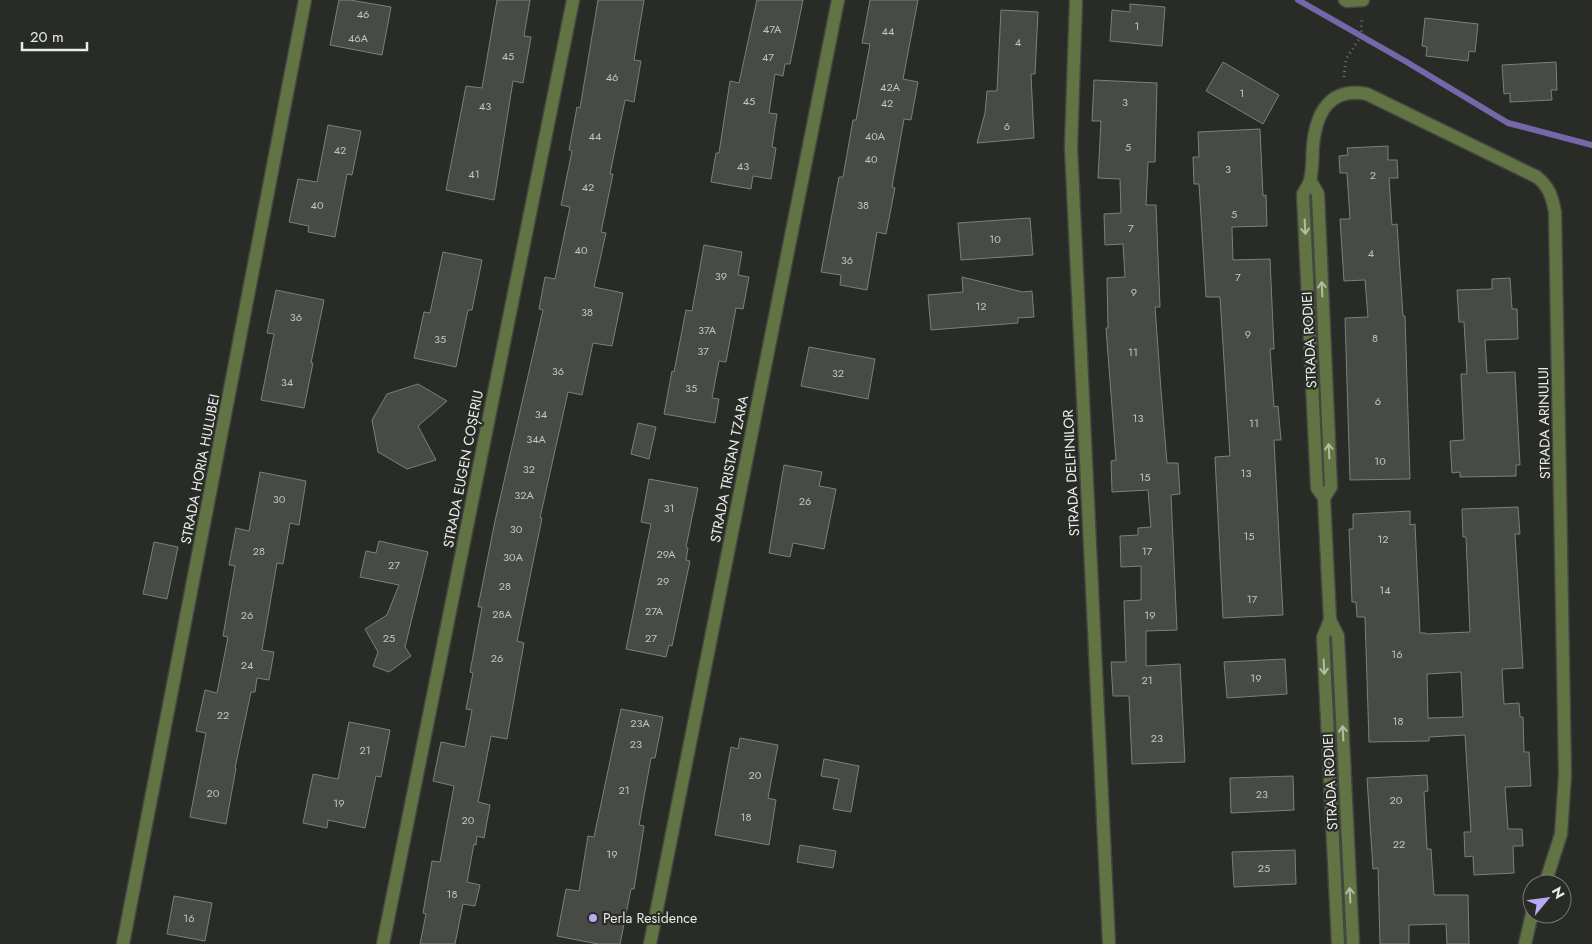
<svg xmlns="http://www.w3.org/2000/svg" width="1592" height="944" font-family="Jost,sans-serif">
  <rect width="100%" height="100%" fill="#292b26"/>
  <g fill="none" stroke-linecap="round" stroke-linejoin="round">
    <path stroke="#7666aa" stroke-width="6" d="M 1298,0 L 1405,61 L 1508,123 L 1592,145"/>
  </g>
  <path fill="#484b45" stroke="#7d7f79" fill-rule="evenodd" d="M 339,0 L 350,0 L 391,7 L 382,55 L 330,45 Z
    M 497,0 L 530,0 L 524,36 L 531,37 L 523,83 L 513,81 L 494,200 L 446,190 L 466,86 L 482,88 Z
    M 598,0 L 644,0 L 634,60 L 641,61 L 634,102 L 625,100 L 610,174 L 613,174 L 601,232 L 606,233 L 594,287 L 623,293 L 612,346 L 593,343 L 582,395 L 568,392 L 540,518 L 542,518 L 517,641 L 524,643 L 507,739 L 491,736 L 478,802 L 490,805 L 484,838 L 477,836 L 476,845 L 474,844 L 467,882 L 480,885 L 475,906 L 463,904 L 455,944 L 420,944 L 426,914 L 423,913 L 432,861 L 440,862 L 454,786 L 433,781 L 441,742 L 465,747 L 472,710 L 466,709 L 473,673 L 470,672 L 482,607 L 478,607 L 495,521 L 543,310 L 539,309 L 545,277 L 555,279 L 570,207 L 561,205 L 572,151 L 569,150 L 577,107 L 580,108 Z
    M 757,0 L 803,0 L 790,64 L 785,64 L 783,76 L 775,74 L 769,113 L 777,114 L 772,147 L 776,148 L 771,179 L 753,176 L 751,189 L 711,182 L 716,153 L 719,153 L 730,81 L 739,83 Z
    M 870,0 L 918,0 L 903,79 L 918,82 L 911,120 L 904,119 L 892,187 L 895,188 L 886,234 L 877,232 L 867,290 L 840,285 L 841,275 L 821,272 L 839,177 L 843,177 L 853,120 L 856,120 L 870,44 L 862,43 Z
    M 1130,4 L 1165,7 L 1162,46 L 1110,41 L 1112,10 L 1130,12 Z
    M 1001,10 L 1038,12 L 1035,74 L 1031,74 L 1034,138 L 977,143 L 985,113 L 987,91 L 997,91 Z
    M 1425,18 L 1478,24 L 1475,52 L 1469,51 L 1468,61 L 1426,56 L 1427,47 L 1422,46 Z
    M 1223,62 L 1279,95 L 1263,124 L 1206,91 Z
    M 1556,62 L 1557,90 L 1551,90 L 1552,100 L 1510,102 L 1510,93 L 1504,94 L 1502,65 Z
    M 1094,80 L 1157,83 L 1155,162 L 1148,162 L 1146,205 L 1156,205 L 1160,307 L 1155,307 L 1161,390 L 1167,463 L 1178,463 L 1180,494 L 1171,495 L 1177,630 L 1146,631 L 1146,666 L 1180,664 L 1185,762 L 1132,764 L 1129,696 L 1113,696 L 1111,662 L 1126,662 L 1124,601 L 1141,600 L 1141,566 L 1121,567 L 1120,536 L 1138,535 L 1138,528 L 1151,527 L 1148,490 L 1112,492 L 1111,461 L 1116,460 L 1106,328 L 1108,328 L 1107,278 L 1125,277 L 1123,244 L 1105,245 L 1104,214 L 1121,213 L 1120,179 L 1098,178 L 1101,121 L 1092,121 Z
    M 328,125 L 361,131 L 352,175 L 347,174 L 335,237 L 308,232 L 309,226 L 289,222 L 298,179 L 317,182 Z
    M 1260,129 L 1263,196 L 1266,195 L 1267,226 L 1232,227 L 1233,260 L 1270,259 L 1274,349 L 1270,349 L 1274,407 L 1278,406 L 1281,440 L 1274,440 L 1283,615 L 1223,618 L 1215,457 L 1230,456 L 1220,297 L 1206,297 L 1199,184 L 1194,184 L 1193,157 L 1199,157 L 1198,132 Z
    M 1388,146 L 1388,160 L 1397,160 L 1398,178 L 1389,178 L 1392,225 L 1397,224 L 1403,316 L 1405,316 L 1410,479 L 1350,480 L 1345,318 L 1368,317 L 1365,280 L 1344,281 L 1340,219 L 1350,219 L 1347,173 L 1340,173 L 1339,156 L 1348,155 L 1347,148 Z
    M 1030,218 L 1033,255 L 961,260 L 958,223 Z
    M 704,245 L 742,252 L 738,275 L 749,277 L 743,309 L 736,308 L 726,362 L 719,361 L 712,398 L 719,399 L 715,423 L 664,414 L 672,371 L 674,372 L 686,310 L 692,311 Z
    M 443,252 L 482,260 L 472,310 L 468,310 L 456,367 L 414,358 L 424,312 L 430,313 Z
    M 962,277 L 1023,292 L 1032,291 L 1034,317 L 1018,318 L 1018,323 L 931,330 L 928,295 L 963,292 Z
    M 1510,278 L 1512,309 L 1517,309 L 1518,339 L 1485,340 L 1487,373 L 1515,372 L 1520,465 L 1516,465 L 1516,476 L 1460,477 L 1460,472 L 1452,473 L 1450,441 L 1464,440 L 1461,374 L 1467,374 L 1464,322 L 1459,322 L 1457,290 L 1492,289 L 1492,279 Z
    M 276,290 L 324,300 L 311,363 L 313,363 L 304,408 L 261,400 L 274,334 L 267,333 Z
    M 809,347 L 875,359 L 868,399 L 801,386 Z
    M 418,384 L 447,401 L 418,426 L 436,460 L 407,469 L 378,452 L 372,420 L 387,394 Z
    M 638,423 L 656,427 L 649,459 L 631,454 Z
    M 784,465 L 822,472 L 819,486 L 836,489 L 824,549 L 793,543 L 790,557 L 769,553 Z
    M 260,472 L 306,481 L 299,525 L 290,523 L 283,564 L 277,563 L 262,650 L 274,652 L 269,680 L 257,678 L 255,692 L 251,692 L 235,768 L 236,768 L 226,824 L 190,817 L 206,733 L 196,731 L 205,690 L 217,693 L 228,637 L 223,636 L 235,566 L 229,565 L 236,528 L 249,531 Z
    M 649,479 L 698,488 L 686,547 L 688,548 L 686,560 L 690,561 L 672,646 L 669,645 L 666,657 L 626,649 L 651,524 L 641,522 Z
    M 1518,507 L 1520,534 L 1515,534 L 1523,668 L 1502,669 L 1504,704 L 1519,703 L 1520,717 L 1523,717 L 1524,752 L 1529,752 L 1531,786 L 1505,787 L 1508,829 L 1522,829 L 1523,846 L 1513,846 L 1514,873 L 1474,875 L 1473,856 L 1465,857 L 1464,832 L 1471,832 L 1465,735 L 1429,737 L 1429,741 L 1369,742 L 1365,617 L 1357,617 L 1356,602 L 1352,602 L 1349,529 L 1353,529 L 1353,514 L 1410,511 L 1410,525 L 1415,524 L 1420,633 L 1426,633 L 1426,634 L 1470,632 L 1466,537 L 1463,537 L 1462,509 ZM 1461,672 L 1463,717 L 1428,718 L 1427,674 Z
    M 379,541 L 428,552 L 405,647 L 411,656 L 389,672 L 373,666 L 378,652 L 365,629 L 387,615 L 399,585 L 360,577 L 366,551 L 376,553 Z
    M 154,542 L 178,547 L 167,599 L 143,594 Z
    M 1285,659 L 1287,694 L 1227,698 L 1224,662 Z
    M 621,709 L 663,717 L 655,758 L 651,758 L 639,825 L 644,826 L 634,889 L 631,889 L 620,944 L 598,944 L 557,936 L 566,889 L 579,891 L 588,836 L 594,837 Z
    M 349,722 L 390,730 L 381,777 L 376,776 L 365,828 L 328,820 L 327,828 L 303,823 L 313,774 L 338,779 Z
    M 740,738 L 778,745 L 768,798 L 776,800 L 769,845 L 715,835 L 731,747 L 738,749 Z
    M 824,759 L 859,766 L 851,812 L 833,809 L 839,779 L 821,776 Z
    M 1427,775 L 1428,791 L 1424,792 L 1427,849 L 1431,849 L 1434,895 L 1468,895 L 1469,944 L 1447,944 L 1446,924 L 1409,925 L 1409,944 L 1380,944 L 1378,868 L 1373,869 L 1367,778 Z
    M 1293,776 L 1294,810 L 1231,813 L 1230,778 Z
    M 800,845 L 836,851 L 833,868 L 797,862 Z
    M 1295,850 L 1296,884 L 1234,887 L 1232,852 Z
    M 174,896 L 212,903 L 205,941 L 167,934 Z"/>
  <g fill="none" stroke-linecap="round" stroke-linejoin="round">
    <g stroke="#444641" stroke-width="15">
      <path id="street" d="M 1076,0 L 1071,147 L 1109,944
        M 1345,0 L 1347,1 L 1363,0
        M 1310,180 L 1318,194 L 1331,487 L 1324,498
        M 1330,620 L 1323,637 L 1338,944
        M 123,944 L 305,0
        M 383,944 L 573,0
        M 650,944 L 838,0
        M 1353,944 L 1338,636 L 1330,620 L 1324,498 L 1317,488 L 1303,194 C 1305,190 1309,185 1310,180 C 1313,170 1312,157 1313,146 C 1316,112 1330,87 1367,94 L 1537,177 C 1549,187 1552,196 1555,212 L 1565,775 L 1561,834 L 1545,884
        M 1525,944 L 1532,914"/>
    </g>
    <path stroke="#6f716c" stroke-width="3" stroke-dasharray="1 4" stroke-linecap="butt" d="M 1344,77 L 1346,59 L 1361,36 L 1362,17"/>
    <use href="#street" stroke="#627443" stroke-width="12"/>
  </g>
  <defs><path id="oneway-shaft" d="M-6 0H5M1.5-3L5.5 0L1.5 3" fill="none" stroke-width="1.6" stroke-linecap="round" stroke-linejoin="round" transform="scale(1.25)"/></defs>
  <g stroke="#b4bca6">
    <use href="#oneway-shaft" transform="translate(1305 227) rotate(87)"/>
    <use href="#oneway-shaft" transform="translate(1322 289) rotate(-93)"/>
    <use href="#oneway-shaft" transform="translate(1329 451) rotate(-93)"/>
    <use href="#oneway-shaft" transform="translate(1324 667) rotate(87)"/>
    <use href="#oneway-shaft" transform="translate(1343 733) rotate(-93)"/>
    <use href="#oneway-shaft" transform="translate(1350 895) rotate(-93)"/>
  </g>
  <circle fill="#baaaf6" stroke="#292b26" stroke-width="2" cx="593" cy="918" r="5"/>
  <g text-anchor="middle" stroke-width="4.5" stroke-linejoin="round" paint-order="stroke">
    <g font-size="11" fill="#c2c4bf">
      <text x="363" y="18">46</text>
      <text x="1137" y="30">1</text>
      <text x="772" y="33">47A</text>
      <text x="888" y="35">44</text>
      <text x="358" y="42">46A</text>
      <text x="1018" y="46">4</text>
      <text x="508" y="60">45</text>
      <text x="768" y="61">47</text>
      <text x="612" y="81">46</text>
      <text x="890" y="91">42A</text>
      <text x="1242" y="97">1</text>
      <text x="749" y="105">45</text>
      <text x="1125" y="106">3</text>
      <text x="887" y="107">42</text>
      <text x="485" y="110">43</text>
      <text x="1007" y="130">6</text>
      <text x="595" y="140">44</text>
      <text x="875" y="140">40A</text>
      <text x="1128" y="151">5</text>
      <text x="340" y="154">42</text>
      <text x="871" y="163">40</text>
      <text x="743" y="170">43</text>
      <text x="1228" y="173">3</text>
      <text x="474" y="178">41</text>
      <text x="1373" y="179">2</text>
      <text x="588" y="191">42</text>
      <text x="317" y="209">40</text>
      <text x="863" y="209">38</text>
      <text x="1234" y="218">5</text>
      <text x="1131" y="232">7</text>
      <text x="995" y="243">10</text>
      <text x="581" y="254">40</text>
      <text x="1371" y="257">4</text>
      <text x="847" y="264">36</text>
      <text x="721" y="280">39</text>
      <text x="1238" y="281">7</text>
      <text x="1134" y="296">9</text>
      <text x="981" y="310">12</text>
      <text x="587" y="316">38</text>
      <text x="296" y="321">36</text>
      <text x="707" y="334">37A</text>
      <text x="1248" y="338">9</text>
      <text x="1375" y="342">8</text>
      <text x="440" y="343">35</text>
      <text x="703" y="355">37</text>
      <text x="1133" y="356">11</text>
      <text x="558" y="375">36</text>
      <text x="838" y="377">32</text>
      <text x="287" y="386">34</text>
      <text x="691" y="392">35</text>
      <text x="1378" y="405">6</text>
      <text x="541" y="418">34</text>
      <text x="1138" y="422">13</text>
      <text x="1254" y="427">11</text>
      <text x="536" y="443">34A</text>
      <text x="1380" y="465">10</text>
      <text x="529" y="473">32</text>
      <text x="1246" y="477">13</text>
      <text x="1145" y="481">15</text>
      <text x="524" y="499">32A</text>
      <text x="279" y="503">30</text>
      <text x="805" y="505">26</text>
      <text x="669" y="512">31</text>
      <text x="516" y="533">30</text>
      <text x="1249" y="540">15</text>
      <text x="1383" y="543">12</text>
      <text x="259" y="555">28</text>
      <text x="1147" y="555">17</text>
      <text x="666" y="558">29A</text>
      <text x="513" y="561">30A</text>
      <text x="394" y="569">27</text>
      <text x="663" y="585">29</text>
      <text x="505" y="590">28</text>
      <text x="1385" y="594">14</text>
      <text x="1252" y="603">17</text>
      <text x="654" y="615">27A</text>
      <text x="502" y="618">28A</text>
      <text x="247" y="619">26</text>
      <text x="1150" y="619">19</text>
      <text x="389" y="642">25</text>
      <text x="651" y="642">27</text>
      <text x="1397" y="658">16</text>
      <text x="497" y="662">26</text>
      <text x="247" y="669">24</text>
      <text x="1256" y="682">19</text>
      <text x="1147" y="684">21</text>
      <text x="223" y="719">22</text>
      <text x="1398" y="725">18</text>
      <text x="640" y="727">23A</text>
      <text x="1157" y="742">23</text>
      <text x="636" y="748">23</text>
      <text x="365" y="754">21</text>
      <text x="755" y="779">20</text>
      <text x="624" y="794">21</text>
      <text x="213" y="797">20</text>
      <text x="1262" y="798">23</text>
      <text x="1396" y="804">20</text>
      <text x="339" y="807">19</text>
      <text x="746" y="821">18</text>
      <text x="468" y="824">20</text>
      <text x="1399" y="848">22</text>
      <text x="612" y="858">19</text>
      <text x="1264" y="872">25</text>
      <text x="452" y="898">18</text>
      <text x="189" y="922">16</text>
    </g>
    <g font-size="14" fill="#eaece8" stroke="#292b26">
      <text transform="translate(1309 340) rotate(-93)" y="5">STRADA RODIEI</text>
      <text transform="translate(1544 423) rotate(-91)" y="5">STRADA ARINULUI</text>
      <text transform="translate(200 469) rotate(-79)" y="5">STRADA HORIA HULUBEI</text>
      <text transform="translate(463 469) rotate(-79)" y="5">STRADA EUGEN COȘERIU</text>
      <text transform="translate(729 469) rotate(-79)" y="5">STRADA TRISTAN TZARA</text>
      <text transform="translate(1071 473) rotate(-93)" y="5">STRADA DELFINILOR</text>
      <text transform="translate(1330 782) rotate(-93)" y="5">STRADA RODIEI</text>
    </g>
    <g font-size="14" fill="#eaece8" stroke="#292b26" text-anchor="start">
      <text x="603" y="923">Perla Residence</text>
    </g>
  </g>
  <g transform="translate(1547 899) rotate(61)"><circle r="24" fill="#292b26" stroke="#767874"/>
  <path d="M0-4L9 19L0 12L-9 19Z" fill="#baaaf6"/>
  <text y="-8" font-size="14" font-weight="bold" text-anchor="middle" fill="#eaece8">N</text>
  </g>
  <path d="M22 42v8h65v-8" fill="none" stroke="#eaece8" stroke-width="2.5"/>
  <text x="30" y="42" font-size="15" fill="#eaece8" stroke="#292b26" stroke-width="4" paint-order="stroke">20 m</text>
</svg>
